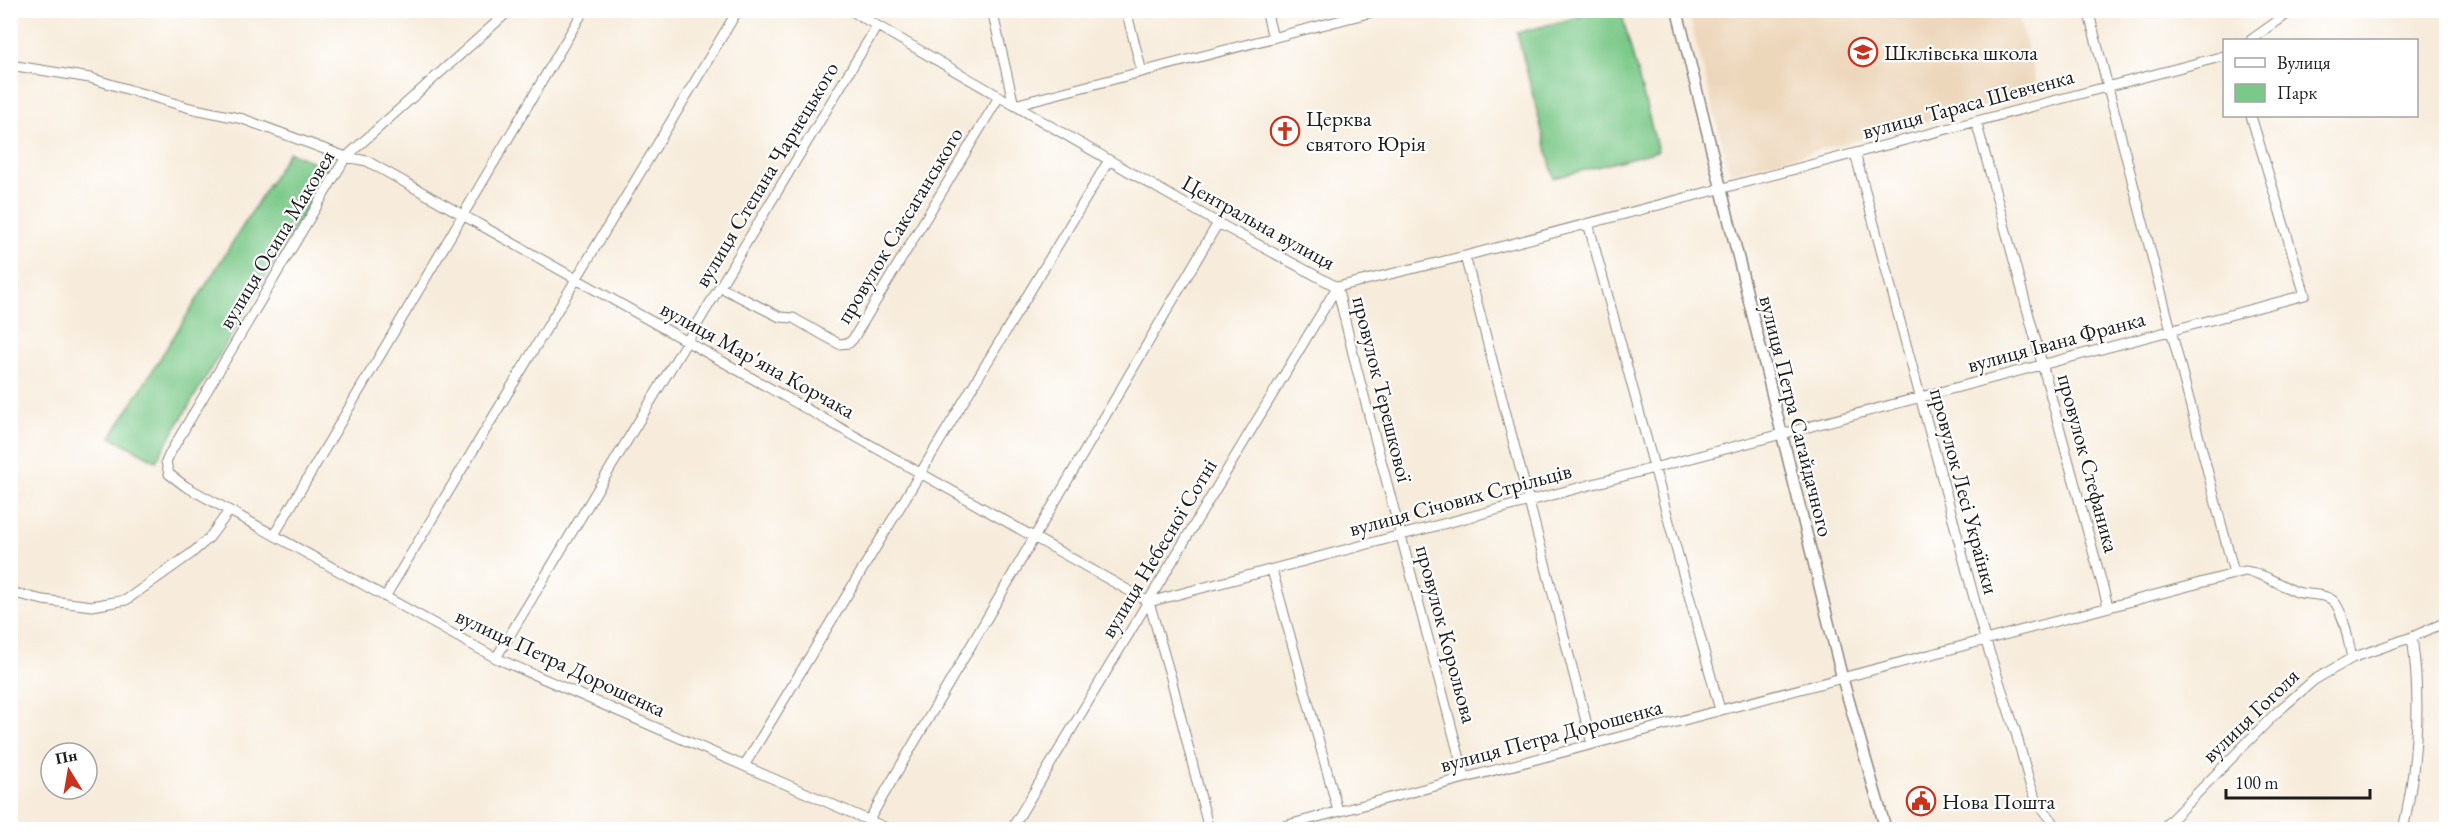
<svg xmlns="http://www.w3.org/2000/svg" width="2457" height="840" font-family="'EB Garamond',serif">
  <rect width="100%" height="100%" fill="#fff"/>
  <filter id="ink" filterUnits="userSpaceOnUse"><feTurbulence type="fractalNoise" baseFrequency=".0167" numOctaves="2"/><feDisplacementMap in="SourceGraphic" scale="12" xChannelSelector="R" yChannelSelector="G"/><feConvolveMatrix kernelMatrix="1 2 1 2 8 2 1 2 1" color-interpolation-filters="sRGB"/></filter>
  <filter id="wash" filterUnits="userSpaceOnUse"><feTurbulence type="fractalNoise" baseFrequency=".008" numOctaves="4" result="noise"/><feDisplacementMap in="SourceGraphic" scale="24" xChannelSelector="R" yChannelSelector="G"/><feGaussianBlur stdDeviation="1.35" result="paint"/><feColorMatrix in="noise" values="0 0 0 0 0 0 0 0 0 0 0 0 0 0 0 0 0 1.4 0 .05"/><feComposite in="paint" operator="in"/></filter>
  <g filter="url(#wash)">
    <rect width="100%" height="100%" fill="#f7ecdb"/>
    <path fill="#edd7bb" d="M 1688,11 L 2017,11 L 2039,93 L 1730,173 Z"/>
    <path fill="#7bc989" stroke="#4c7252" stroke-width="1.5" d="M 1605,10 L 1621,11 L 1658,151 L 1554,178 L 1517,33 Z
      M 289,152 L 330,169 L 156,461 L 111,437 Z"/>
  </g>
  <g filter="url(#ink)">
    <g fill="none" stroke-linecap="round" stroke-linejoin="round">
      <g stroke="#8a847c" stroke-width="11">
        <path id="minor" d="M 510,10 L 346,157 L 170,453 L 166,462 L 169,474 L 185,486 L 496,658 L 891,830
          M 850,10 L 1218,223 L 1337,287 L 1465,256 L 2224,56
          M 992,10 L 1014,105 L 1380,10
          M 1126,10 L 1142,72
          M 1266,10 L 1273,38
          M 2088,10 L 2234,573
          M 2251,40 L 2293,10
          M 10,65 L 90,78 L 190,108 L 243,119 L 346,157 L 367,161 L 1149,602
          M 1976,121 L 2108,606
          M 1855,153 L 1985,639 L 2016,733 L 2030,784 L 2037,801 L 2059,830
          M 1588,223 L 1720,710
          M 1465,256 L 1592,744
          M 720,287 L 780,317 L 793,318 L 839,344 L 849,343 L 853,339 L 999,97
          M 1337,287 L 1356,366 L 1465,778
          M 274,535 L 584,10
          M 1272,570 L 1338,811
          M 10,592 L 43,600 L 92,606 L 126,600 L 192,553 L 209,538 L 229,511
          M 385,597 L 738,10
          M 1149,602 L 2305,295 L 2251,116
          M 1149,602 L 1171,678 L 1209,830
          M 496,658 L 877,26
          M 744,766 L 1109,160
          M 869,820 L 1218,223
          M 1011,830 L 1337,287
          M 1269,830 L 2245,571 C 2264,573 2279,585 2297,592 C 2309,596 2328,592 2336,604 C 2345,618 2348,641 2352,658
          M 2161,830 L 2276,713 L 2314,680 L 2352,658 L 2412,637 L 2446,622
          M 2403,830 C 2417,767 2421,700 2412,637"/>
      </g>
      <g stroke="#8a847c" stroke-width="13">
        <path id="tertiary" d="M 1677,10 L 1842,677 L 1886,830"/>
      </g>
      <use href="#minor" stroke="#fff" stroke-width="9"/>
      <use href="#tertiary" stroke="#fff" stroke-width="10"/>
    </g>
  </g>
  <defs>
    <g id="school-ring" transform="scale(1.5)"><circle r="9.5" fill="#fff" stroke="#c8321e" stroke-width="1.5"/><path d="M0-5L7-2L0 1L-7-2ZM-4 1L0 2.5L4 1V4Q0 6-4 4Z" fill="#c8321e"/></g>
    <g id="church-ring" transform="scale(1.5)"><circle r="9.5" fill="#fff" stroke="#c8321e" stroke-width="1.5"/><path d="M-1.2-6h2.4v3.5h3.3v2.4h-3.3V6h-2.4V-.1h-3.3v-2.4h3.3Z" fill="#c8321e"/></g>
    <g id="civic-ring" transform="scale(1.5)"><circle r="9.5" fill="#fff" stroke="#c8321e" stroke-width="1.5"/><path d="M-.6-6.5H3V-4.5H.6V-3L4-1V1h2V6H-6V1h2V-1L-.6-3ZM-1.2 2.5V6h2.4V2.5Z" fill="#c8321e"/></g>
  </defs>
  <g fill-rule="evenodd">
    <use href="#school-ring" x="1863" y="52"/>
    <use href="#church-ring" x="1285" y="131"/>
    <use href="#civic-ring" x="1921" y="801"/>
  </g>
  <g text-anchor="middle" stroke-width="4.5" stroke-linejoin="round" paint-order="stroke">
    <g font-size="22" fill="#1c1c1c" stroke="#fff" text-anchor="start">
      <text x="1884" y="60">Шклівська школа</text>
      <text x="1306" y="126">Церква<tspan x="1306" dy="25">святого Юрія</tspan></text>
      <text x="1942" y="809">Нова Пошта</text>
    </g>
    <g font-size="22" fill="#1c1c1c" stroke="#fff">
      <text transform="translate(1968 103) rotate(-15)" y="8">вулиця Тараса Шевченка</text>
      <text transform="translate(766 174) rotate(-59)" y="8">вулиця Степана Чарнецького</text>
      <text transform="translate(1259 222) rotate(29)" y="8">Центральна вулиця</text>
      <text transform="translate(899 225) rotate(-59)" y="8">провулок Саксаганського</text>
      <text transform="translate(276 239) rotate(-59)" y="8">вулиця Осипа Маковея</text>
      <text transform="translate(2056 341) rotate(-15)" y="8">вулиця Івана Франка</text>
      <text transform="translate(758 359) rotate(29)" y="8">вулиця Мар'яна Корчака</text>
      <text transform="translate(1383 389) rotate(76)" y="8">провулок Терешкової</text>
      <text transform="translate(1797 416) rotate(76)" y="8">вулиця Петра Сагайдачного</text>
      <text transform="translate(2089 463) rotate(75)" y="8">провулок Стефаника</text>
      <text transform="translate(1965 491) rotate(75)" y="8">провулок Лесі Українки</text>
      <text transform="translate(1460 499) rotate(-15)" y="8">вулиця Січових Стрільців</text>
      <text transform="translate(1158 548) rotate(-59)" y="8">вулиця Небесної Сотні</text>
      <text transform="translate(1447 634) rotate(75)" y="8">провулок Корольова</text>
      <text transform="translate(561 662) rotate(25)" y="8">вулиця Петра Дорошенка</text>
      <text transform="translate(2250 715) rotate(-44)" y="8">вулиця Гоголя</text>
      <text transform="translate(1551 735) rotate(-15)" y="8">вулиця Петра Дорошенка</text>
    </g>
  </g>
  <rect width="2457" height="840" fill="none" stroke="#fff" stroke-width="36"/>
  <rect x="2223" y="39" width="195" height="78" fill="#ffffff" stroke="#a4a4a4" stroke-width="1.5"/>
  <rect x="2235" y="58" width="30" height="9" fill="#ffffff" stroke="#a4a4a4" stroke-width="1.5"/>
  <text x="2277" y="69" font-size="18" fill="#1c1c1c">Вулиця</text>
  <rect x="2235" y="84" width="30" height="18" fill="#7bc989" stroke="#a4a4a4" stroke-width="1.5"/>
  <text x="2277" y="99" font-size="18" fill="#1c1c1c">Парк</text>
  <g transform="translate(69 771) rotate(349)"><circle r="28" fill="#ffffff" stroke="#a4a4a4" stroke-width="1.5"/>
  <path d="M0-4.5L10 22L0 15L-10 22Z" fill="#c8321e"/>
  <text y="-9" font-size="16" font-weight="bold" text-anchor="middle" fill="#1c1c1c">Пн</text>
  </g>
  <path d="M2226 789v9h144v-9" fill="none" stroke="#1c1c1c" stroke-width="3"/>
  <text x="2235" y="789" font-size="18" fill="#1c1c1c" stroke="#ffffff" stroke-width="4.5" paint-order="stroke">100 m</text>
</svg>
